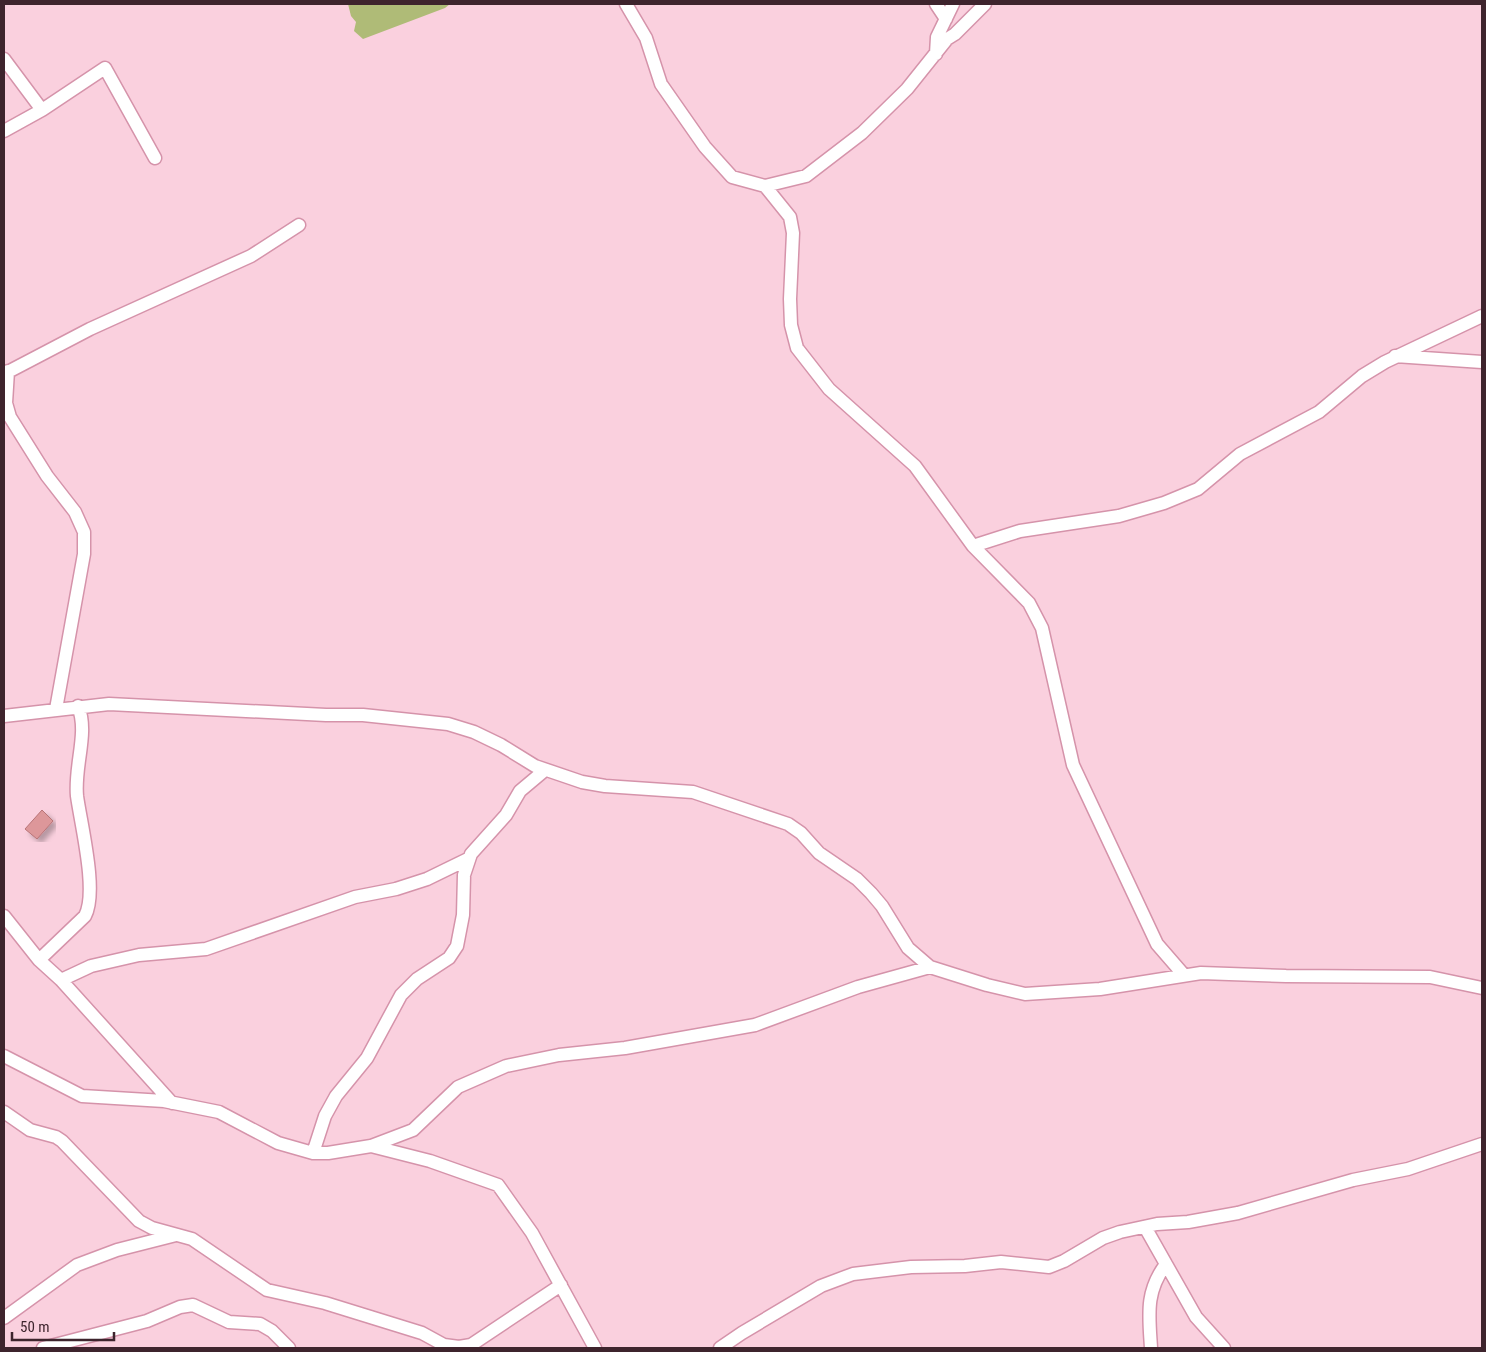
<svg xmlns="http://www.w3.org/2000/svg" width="1486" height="1352" font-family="'Roboto Condensed',sans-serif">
  <defs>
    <filter id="shadow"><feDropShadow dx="4.5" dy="4.5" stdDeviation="2.5" flood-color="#0004"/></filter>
  </defs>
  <rect width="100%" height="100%" fill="#fad0de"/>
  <path fill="#afbb77" d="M 348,4 L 450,4 L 445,8 L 363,39 L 354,31 L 356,22 L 351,16 Z"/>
  <path fill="#dd979a" stroke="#b77477" filter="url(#shadow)" d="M 42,810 L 53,821 L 37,839 L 25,829 Z"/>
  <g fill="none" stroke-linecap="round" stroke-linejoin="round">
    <g stroke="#d593aa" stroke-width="15">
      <path id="street" d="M 626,4 L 646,38 L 661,84 L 705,147 L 732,177 L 765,186 L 806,176 L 862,133 L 907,89 L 947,39 L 955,34 L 985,4
        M 936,4 L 946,19
        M 936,54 L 937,37 L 953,4
        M 4,59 L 42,110 L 4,131
        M 42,110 L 105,68 L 155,158
        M 765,186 L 790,217 L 793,233 L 790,299 L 791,325 L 797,348 L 829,389 L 915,466 L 973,546 L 1029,603 L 1042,628 L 1073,765 L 1157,944 L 1183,974
        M 1395,356 L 1482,362
        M 8,371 L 6,403 L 10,417 L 47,476 L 75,512 L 84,532 L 84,554 L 56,709
        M 4,374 L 90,329 L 251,256 L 299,225
        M 973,546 L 1020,531 L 1119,516 L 1164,503 L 1198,489 L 1240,454 L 1319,412 L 1362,376 L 1385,362 L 1482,316
        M 4,716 L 109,704 L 326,715 L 363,715 L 448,724 L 474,732 L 501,745 L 535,766 L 582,782 L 605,786 L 693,792 L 788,824 L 801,833 L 819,853 L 857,879 L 871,893 L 882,906 L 908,948 L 930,967 L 987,985 L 1025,994 L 1100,989 L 1201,973 L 1286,976 L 1430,977 L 1482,988
        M 4,916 L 39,960 L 61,980 L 172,1103
        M 39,960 L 85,916 C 98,892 81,825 77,796 C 74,765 89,733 78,706
        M 61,980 L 91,966 L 139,955 L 206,949 L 355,897 L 396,889 L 427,879 L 468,859
        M 4,1056 L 82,1096 L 164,1101 L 219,1112 L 278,1143 L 313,1153 L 328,1153 L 371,1146 L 413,1130 L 458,1087 L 506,1066 L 559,1055 L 625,1048 L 755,1025 L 858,987 L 930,967
        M 4,1112 L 30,1130 L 56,1137 L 62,1141 L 139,1221 L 152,1228 L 192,1239 L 267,1290 L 325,1303 L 422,1333 L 444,1345 L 459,1347 L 471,1345 L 561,1285
        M 371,1146 L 430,1161 L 498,1185 L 532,1233 L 595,1348
        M 313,1153 L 325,1116 L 336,1096 L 367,1058 L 401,995 L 417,979 L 449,958 L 457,946 L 463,915 L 464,875 L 471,854 L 506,815 L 520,791 L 545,770
        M 1145,1227 L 1196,1317 L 1224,1348
        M 4,1318 L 77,1265 L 117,1250 L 176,1235
        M 43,1348 L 147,1321 L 180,1307 L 193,1305 L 229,1322 L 260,1324 L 272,1331 L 289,1348
        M 720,1348 L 742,1333 L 821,1286 L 853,1274 L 911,1267 L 965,1266 L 1001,1262 L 1049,1267 L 1064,1261 L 1103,1238 L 1120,1232 L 1157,1224 L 1188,1222 L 1238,1213 L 1353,1180 L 1408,1169 L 1482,1144
        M 1151,1348 C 1149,1315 1145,1292 1166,1264"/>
    </g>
    <use href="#street" stroke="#fff" stroke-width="12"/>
  </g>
  <rect width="1486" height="1352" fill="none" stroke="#3e242d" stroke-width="10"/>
  <path d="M12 1332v8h102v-8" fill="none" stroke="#3e242d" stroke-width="2.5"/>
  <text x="20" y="1332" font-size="15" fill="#3e242d" stroke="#fad0de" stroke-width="4" paint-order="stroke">50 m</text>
</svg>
